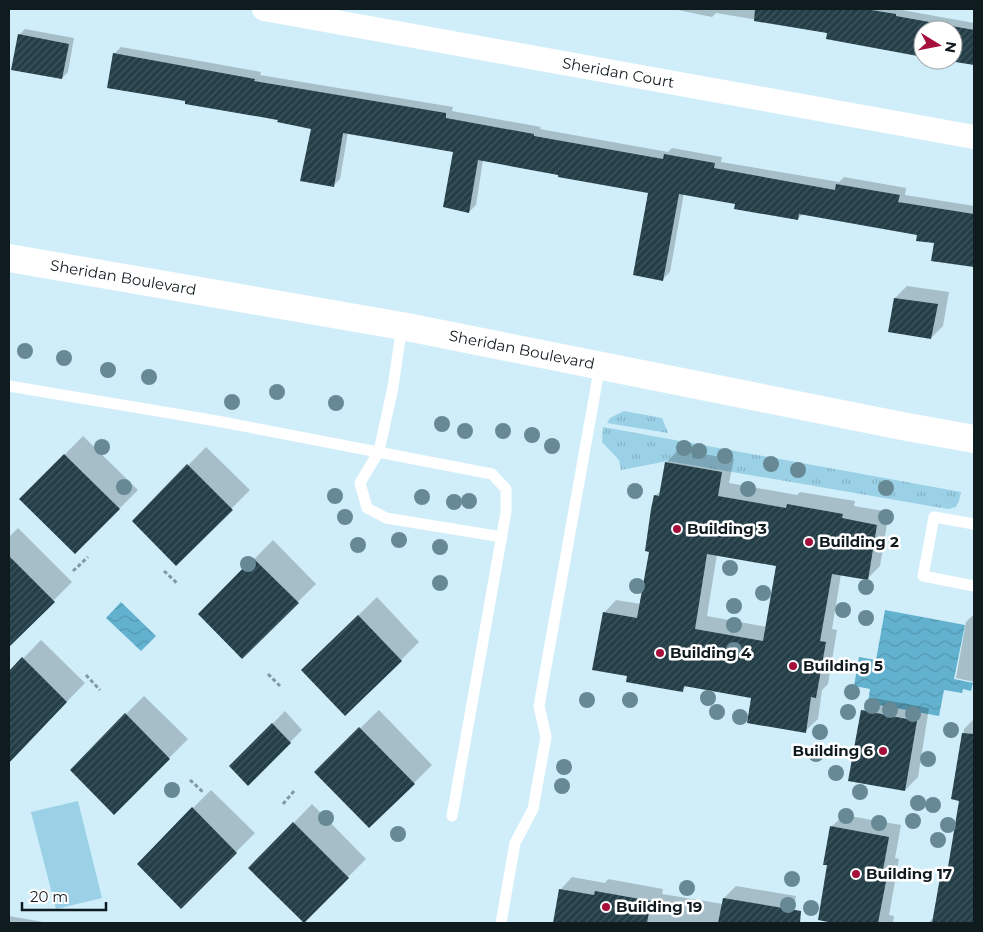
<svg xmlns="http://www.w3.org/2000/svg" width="983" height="932" font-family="Montserrat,sans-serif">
  <defs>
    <pattern id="grass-tufts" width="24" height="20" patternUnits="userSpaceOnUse" patternTransform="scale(1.25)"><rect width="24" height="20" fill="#9bd1e6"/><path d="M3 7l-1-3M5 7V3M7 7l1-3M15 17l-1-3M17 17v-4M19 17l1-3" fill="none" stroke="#84b3c5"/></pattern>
    <pattern id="water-waves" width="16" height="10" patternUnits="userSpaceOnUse" patternTransform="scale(1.25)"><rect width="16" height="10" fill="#62b2cf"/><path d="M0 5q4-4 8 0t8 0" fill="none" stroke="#5498b1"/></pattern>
    <pattern id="building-hatch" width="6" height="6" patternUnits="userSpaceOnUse" patternTransform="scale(1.25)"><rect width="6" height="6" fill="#243e48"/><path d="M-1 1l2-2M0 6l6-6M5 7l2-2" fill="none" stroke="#41575f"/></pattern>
  </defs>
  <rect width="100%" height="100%" fill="#cfeefa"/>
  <path fill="url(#grass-tufts)" d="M 624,411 L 662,418 L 668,433 L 607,423 L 610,418 Z
    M 603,427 L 961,492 L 959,501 L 956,507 L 948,509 L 668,461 L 621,470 L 619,460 L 602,442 Z"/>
  <path fill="#9bd1e6" d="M 78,801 L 102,898 L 56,909 L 31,812 Z"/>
  <path fill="url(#water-waves)" d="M 121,602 L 156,636 L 141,651 L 106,618 Z
    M 885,610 L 965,625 L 954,679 L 973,683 L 971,691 L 963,689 L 962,693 L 944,690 L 939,716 L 868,703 L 870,689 L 854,686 L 859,657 L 876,660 Z"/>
  <path fill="#0003" fill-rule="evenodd" d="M 673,9 L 902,9 L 902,10 L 974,23 L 974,64 L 950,60 L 953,60 L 953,30 L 923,30 L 923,55 L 829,32 L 716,13 L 712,17 Z
    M 25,29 L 74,38 L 68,72 L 62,78 L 19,35 Z
    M 121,47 L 261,72 L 260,75 L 453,107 L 452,111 L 541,127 L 540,129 L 668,152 L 672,148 L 722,157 L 721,162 L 839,182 L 844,177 L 906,188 L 905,195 L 974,206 L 974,266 L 932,260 L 935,242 L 918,234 L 803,214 L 797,219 L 737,203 L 684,193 L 670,272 L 663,279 L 649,192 L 560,174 L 483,160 L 476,205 L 469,212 L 454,151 L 348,132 L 340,179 L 333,186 L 313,128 L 186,100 L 114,54 Z
    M 907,286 L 949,292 L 943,326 L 931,338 L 895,298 Z
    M 83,436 L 138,490 L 75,553 L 21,499 Z
    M 206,447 L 250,490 L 176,564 L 134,521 Z
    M 678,450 L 734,459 L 729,483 L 797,495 L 800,492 L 855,501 L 854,506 L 889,512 L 880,566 L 867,579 L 841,574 L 832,629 L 837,630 L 828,684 L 822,690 L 818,719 L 805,731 L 753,697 L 687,685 L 682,690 L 629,675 L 604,613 L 616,600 L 641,604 L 651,551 L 655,496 L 662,490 L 666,463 ZM 717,554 L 778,565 L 767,627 L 707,616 Z
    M 18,528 L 72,582 L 10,644 L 9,537 Z
    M 273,540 L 316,584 L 242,657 L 200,614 Z
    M 377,597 L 419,642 L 401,660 L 303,670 Z
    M 972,616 L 974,617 L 974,682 L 956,678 L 966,622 Z
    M 41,640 L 85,683 L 13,757 L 9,754 L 9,673 Z
    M 144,696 L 188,739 L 114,813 L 126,714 Z
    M 874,698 L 929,708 L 918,777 L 905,790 L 862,711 Z
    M 379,710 L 432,765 L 414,783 L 315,772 Z
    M 285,711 L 302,730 L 248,785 L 231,766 Z
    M 974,719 L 974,923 L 928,923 L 935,916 L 942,873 L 949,866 L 961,800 L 952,798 L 964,729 Z
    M 211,790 L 255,833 L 181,907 L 193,808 Z
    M 312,804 L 366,859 L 304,921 L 250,868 Z
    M 844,815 L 901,825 L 895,858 L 899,859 L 889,915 L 894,916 L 893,923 L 825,923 L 831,827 Z
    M 572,877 L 605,883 L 608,879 L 663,889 L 662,894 L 723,904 L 724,898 L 736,886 L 796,896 L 791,923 L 554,923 L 560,890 Z
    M 9,916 L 49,923 L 9,923 Z"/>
  <path fill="url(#building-hatch)" fill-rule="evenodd" d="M 755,9 L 865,9 L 896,14 L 896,16 L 974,30 L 974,65 L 943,60 L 953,60 L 953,30 L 923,30 L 923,57 L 826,39 L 827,33 L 754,21 Z
    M 18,34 L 69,44 L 62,79 L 11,70 Z
    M 113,53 L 255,79 L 254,81 L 446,113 L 446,118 L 534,134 L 534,136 L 663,159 L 664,154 L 715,163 L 714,168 L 835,190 L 836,184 L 900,195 L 898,202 L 974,214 L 974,267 L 931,261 L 934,243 L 916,241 L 917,235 L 799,214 L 798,220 L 734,209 L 735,204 L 679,194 L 663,281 L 633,275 L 648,193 L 558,177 L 558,175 L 478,160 L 469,213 L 443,207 L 453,152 L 343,133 L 334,187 L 300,181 L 311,129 L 277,122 L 278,120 L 185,104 L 185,101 L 107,88 Z
    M 894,298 L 938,304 L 931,339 L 888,332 Z
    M 64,454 L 120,509 L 75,554 L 19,499 Z
    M 665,462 L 722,472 L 718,496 L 786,508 L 787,504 L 843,514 L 842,518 L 877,525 L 868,580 L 832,574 L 820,641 L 826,642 L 816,698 L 811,697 L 806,733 L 747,723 L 751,698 L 684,686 L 683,692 L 671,690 L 626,682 L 627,676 L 592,670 L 603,612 L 637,618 L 649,552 L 645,551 L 651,509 L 654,495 L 659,496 ZM 707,554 L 776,566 L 763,641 L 695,629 Z
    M 187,464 L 233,510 L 176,566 L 132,521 Z
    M 9,556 L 55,602 L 9,647 Z
    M 253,558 L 299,603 L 242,659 L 198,614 Z
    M 358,615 L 402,661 L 345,716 L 301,670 Z
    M 22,657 L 67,702 L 9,763 L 9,671 Z
    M 861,710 L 917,721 L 905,791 L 848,781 Z
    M 125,713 L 170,759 L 114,815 L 70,770 Z
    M 272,723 L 291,743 L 248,786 L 229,766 Z
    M 359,727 L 415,784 L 369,828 L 314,772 Z
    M 962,733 L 974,734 L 974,923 L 932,923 L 941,872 L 947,873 L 959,801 L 951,799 Z
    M 192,807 L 237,853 L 181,909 L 137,864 Z
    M 293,822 L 349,878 L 304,923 L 248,868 Z
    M 830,826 L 889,837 L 883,870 L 888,871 L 878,923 L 834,923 L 818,920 L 827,865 L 823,865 Z
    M 559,889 L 594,895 L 595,891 L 651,901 L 647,923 L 553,923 Z
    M 723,898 L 801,911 L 800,923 L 718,923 Z"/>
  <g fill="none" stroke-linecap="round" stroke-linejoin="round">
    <path stroke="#8299a2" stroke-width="3" stroke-dasharray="4 2.5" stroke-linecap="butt" d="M 73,571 L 88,557
      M 164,571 L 178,584
      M 268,674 L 281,687
      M 86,675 L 100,690
      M 190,780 L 203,792
      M 283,804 L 295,790"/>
    <path stroke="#fff" stroke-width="11" d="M 402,326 L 393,387 L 379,451 L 360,483 L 367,508 L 386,518 L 502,537
      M 9,386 L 217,421 L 492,474 L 506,489 L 506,512 L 452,816
      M 974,524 L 934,517 L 923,576 L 974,586
      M 501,923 L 515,843 L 533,809 L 546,737 L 539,706 L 600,365"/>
    <path stroke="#fff" stroke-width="24" id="s1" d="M 264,9 L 974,137"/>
    <path stroke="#fff" stroke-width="28" id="s2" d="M 9,258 L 402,326 L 902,426 L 974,439"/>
  </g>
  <g fill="#668995">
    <circle cx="25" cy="351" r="8"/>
    <circle cx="64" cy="358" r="8"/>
    <circle cx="108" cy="370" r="8"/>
    <circle cx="149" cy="377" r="8"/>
    <circle cx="277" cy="392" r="8"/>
    <circle cx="232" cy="402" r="8"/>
    <circle cx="336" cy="403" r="8"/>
    <circle cx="442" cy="424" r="8"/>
    <circle cx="465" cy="431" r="8"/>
    <circle cx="503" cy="431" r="8"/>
    <circle cx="532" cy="435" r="8"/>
    <circle cx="552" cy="446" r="8"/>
    <circle cx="102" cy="447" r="8"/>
    <circle cx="684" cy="448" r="8"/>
    <circle cx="699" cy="451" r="8"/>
    <circle cx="725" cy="456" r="8"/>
    <circle cx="771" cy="464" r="8"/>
    <circle cx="798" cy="470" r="8"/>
    <circle cx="124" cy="487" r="8"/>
    <circle cx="886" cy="488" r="8"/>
    <circle cx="748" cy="489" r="8"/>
    <circle cx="635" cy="491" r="8"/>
    <circle cx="335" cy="496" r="8"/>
    <circle cx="422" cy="497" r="8"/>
    <circle cx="469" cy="501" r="8"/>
    <circle cx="454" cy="502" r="8"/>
    <circle cx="345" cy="517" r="8"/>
    <circle cx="886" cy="517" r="8"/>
    <circle cx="399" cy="540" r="8"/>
    <circle cx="358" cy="545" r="8"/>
    <circle cx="440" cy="547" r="8"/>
    <circle cx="248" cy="564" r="8"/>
    <circle cx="730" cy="568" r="8"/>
    <circle cx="440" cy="583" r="8"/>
    <circle cx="637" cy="586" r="8"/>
    <circle cx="866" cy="587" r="8"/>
    <circle cx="763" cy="593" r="8"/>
    <circle cx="734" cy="606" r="8"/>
    <circle cx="843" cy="610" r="8"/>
    <circle cx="866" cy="618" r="8"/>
    <circle cx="734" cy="625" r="8"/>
    <circle cx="734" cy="650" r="8"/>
    <circle cx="852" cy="692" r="8"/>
    <circle cx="708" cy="698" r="8"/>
    <circle cx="587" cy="700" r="8"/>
    <circle cx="630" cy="700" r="8"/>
    <circle cx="872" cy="706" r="8"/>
    <circle cx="890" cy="710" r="8"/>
    <circle cx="717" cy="712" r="8"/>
    <circle cx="848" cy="712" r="8"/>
    <circle cx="913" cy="714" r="8"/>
    <circle cx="740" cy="717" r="8"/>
    <circle cx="951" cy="730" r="8"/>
    <circle cx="820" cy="732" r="8"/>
    <circle cx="816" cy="754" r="8"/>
    <circle cx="928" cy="759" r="8"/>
    <circle cx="564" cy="767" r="8"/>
    <circle cx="836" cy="773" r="8"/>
    <circle cx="562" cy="786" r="8"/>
    <circle cx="172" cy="790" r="8"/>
    <circle cx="860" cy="792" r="8"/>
    <circle cx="918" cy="803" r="8"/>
    <circle cx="933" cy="805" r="8"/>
    <circle cx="846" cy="816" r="8"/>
    <circle cx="326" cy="818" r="8"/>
    <circle cx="913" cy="821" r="8"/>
    <circle cx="879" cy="823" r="8"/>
    <circle cx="948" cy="825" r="8"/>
    <circle cx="398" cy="834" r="8"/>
    <circle cx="938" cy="840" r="8"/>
    <circle cx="792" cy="879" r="8"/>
    <circle cx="687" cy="888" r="8"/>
    <circle cx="788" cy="905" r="8"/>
    <circle cx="811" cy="908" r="8"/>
  </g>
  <g fill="#a70f3b" stroke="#fff" stroke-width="2">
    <circle cx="677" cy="529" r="5"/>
    <circle cx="809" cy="542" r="5"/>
    <circle cx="660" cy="653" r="5"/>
    <circle cx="793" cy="666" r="5"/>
    <circle cx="883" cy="751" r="5"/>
    <circle cx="856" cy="874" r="5"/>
    <circle cx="606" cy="907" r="5"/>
  </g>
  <g text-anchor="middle" stroke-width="5" stroke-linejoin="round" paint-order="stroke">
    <g font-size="15" fill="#101b20" stroke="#fff">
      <text dy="5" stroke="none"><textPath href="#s1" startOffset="360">Sheridan Court</textPath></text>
      <text dy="5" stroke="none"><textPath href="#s2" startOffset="116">Sheridan Boulevard</textPath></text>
      <text dy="5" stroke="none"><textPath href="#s2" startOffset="521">Sheridan Boulevard</textPath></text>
    </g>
    <g font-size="15" font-weight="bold" fill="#101b20" stroke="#fff" text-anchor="start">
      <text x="687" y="534">Building 3</text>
      <text x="819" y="547">Building 2</text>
      <text x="670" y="658">Building 4</text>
      <text x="803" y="671">Building 5</text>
      <text x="873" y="756" text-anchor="end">Building 6</text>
      <text x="866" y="879">Building 17</text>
      <text x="616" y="912">Building 19</text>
    </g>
  </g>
  <rect width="983" height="932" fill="none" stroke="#101b20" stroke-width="20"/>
  <g transform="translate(938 45) rotate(100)"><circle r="24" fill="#ffffff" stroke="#9fa4a6"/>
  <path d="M0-4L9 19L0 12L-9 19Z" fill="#a70f3b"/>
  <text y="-8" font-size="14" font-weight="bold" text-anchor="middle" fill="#101b20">N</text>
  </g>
  <path d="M22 902v8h84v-8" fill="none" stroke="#101b20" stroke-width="2.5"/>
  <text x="30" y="902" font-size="15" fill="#101b20" stroke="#ffffff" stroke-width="4" paint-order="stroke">20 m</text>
</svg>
